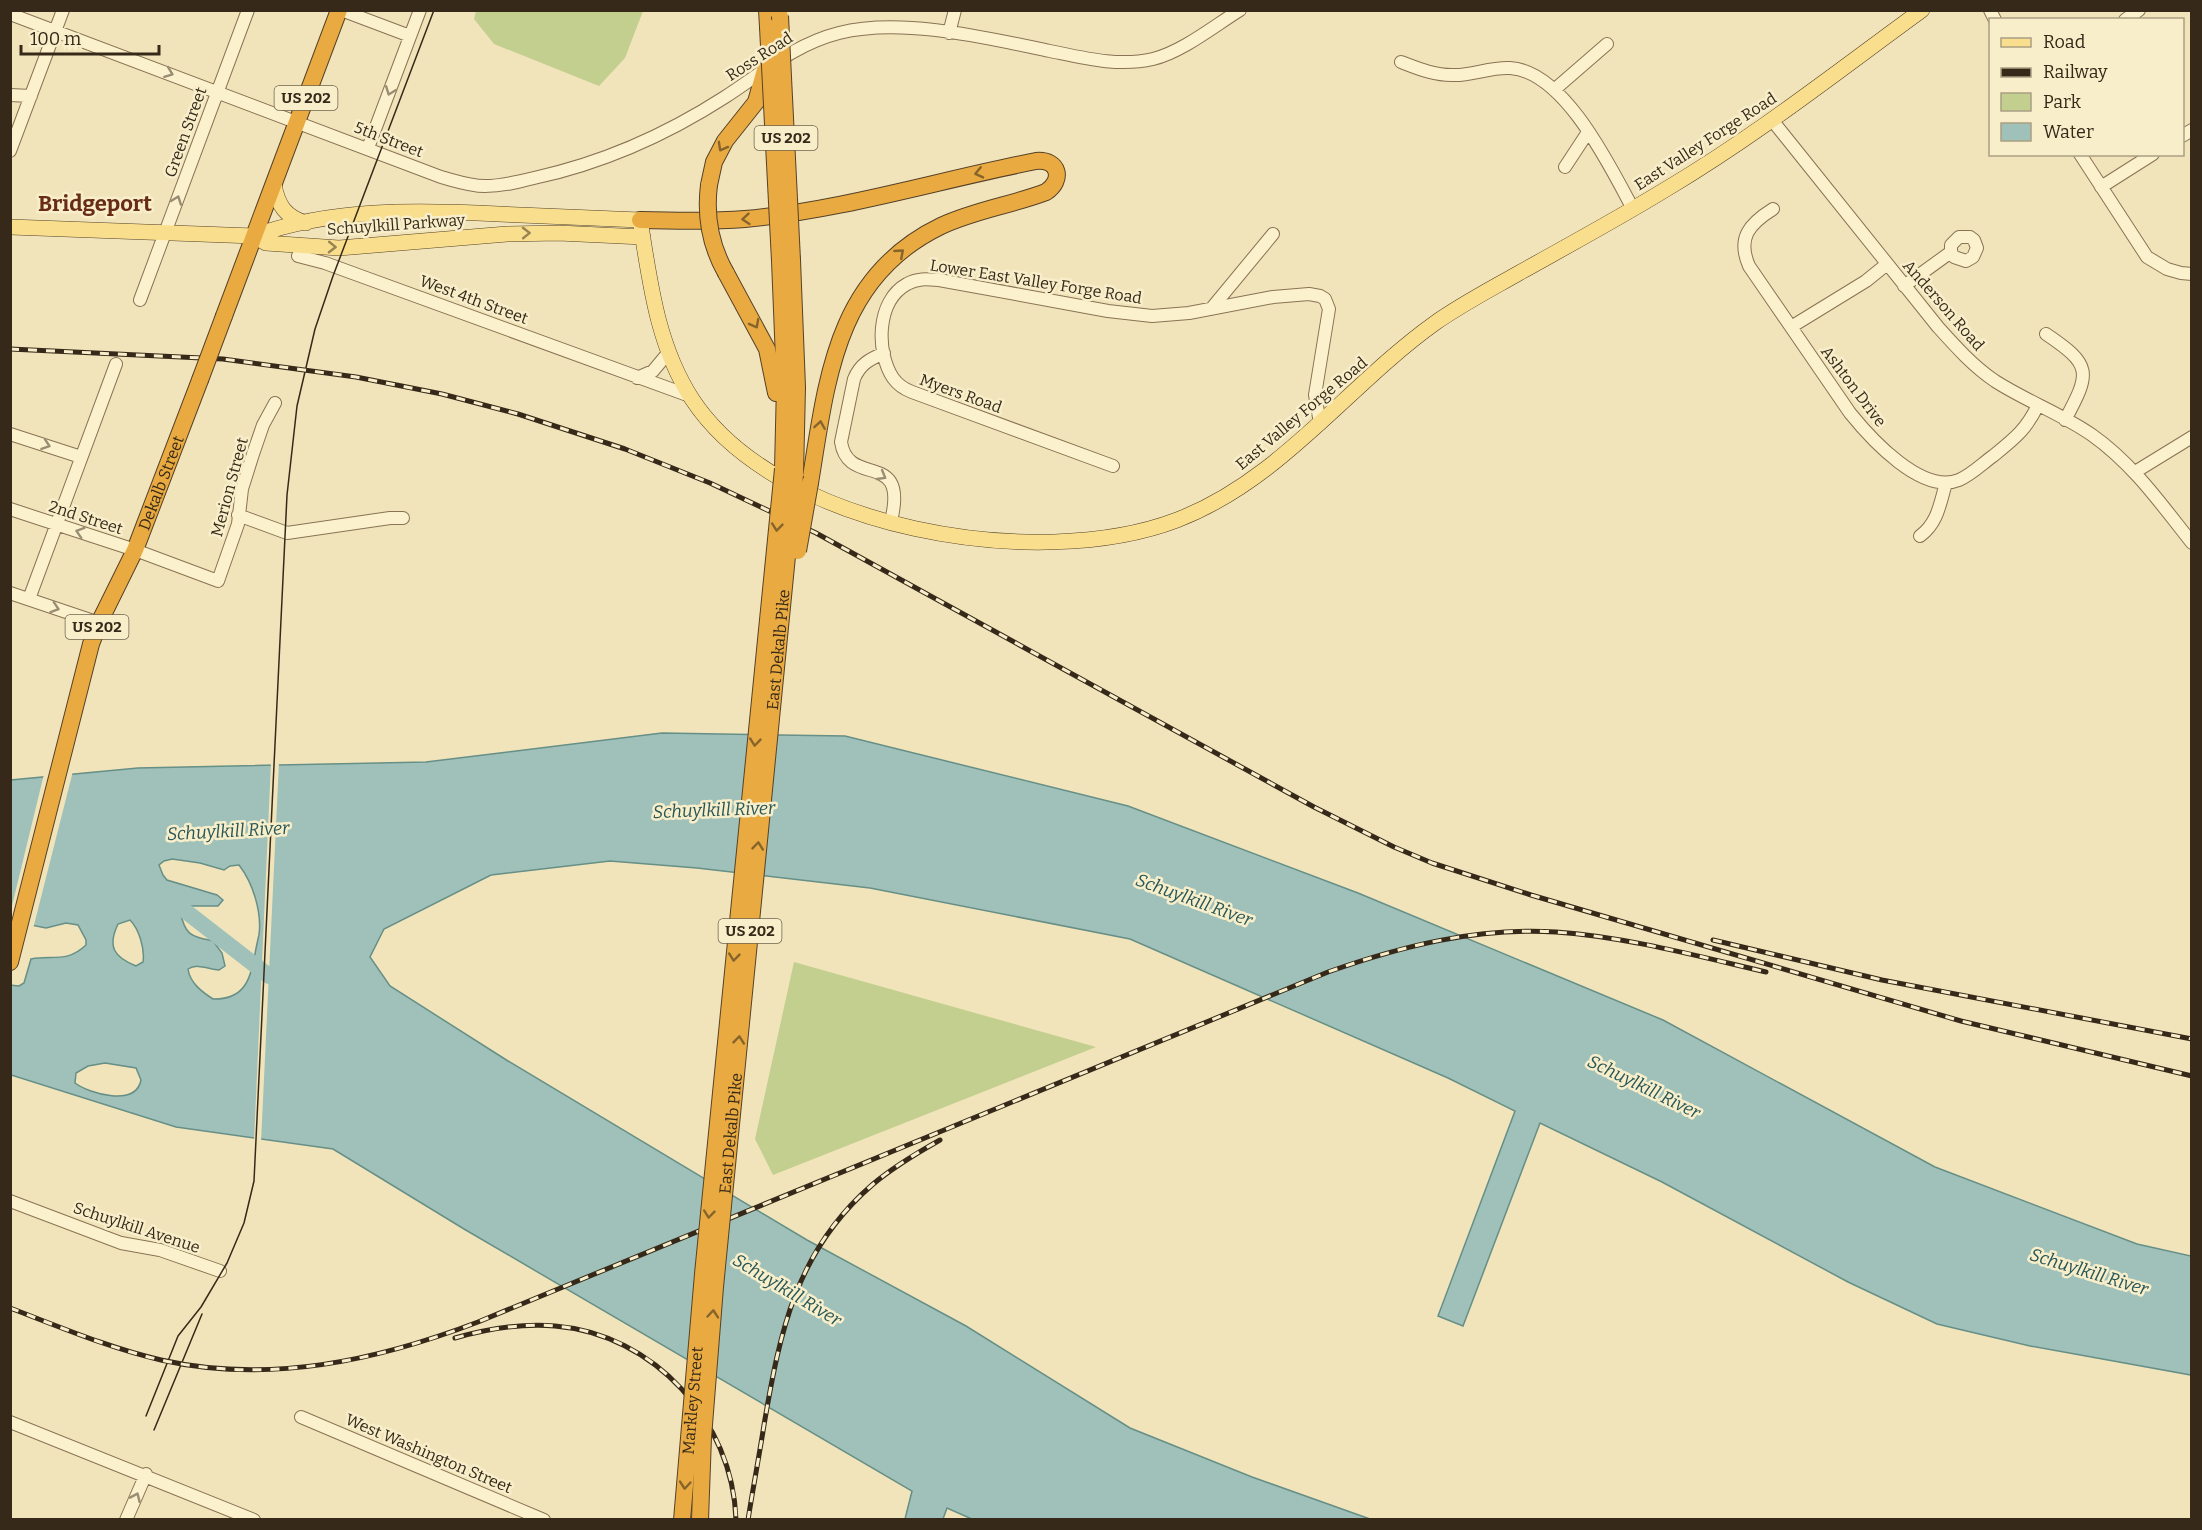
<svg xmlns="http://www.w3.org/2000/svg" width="2202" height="1530" font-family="Bitter,serif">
  <rect width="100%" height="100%" fill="#f1e4ba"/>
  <path fill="#c3cf8e" d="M 476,11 L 476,10 L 643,11 L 625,58 L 599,86 L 494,44 L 474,19 Z
    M 794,962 L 1096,1047 L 773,1175 L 755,1139 Z"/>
  <path fill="#9fc1b9" stroke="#668f87" stroke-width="1.5" fill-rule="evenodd" d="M 662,733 L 845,736 L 1128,806 L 1358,893 L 1663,1020 L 1935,1167 L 2137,1244 L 2191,1256 L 2191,1375 L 2030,1346 L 1937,1324 L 1848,1282 L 1662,1182 L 1540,1123 L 1463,1326 L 1438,1316 L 1515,1111 L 1448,1078 L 1130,939 L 870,888 L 697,868 L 610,861 L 491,875 L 384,929 L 370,957 L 390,986 L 508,1061 L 807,1240 L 966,1326 L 1130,1428 L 1252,1477 L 1370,1519 L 974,1520 L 947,1508 L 943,1519 L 905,1519 L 912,1491 L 464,1229 L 333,1149 L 176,1127 L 11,1075 L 10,985 L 19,986 L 24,983 L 31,959 C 53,955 67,963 86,945 L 86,940 L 78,925 L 66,923 L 46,928 L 11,921 L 11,780 L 138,768 L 426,762 ZM 172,859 L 200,863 L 224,870 L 230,866 L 239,865 C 253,883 262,912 259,935 C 251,965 254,1000 213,999 C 202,992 190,983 188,969 C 197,963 208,969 219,970 L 225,966 L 222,953 L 213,941 C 190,936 185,935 180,911 L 191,906 L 218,906 L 223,900 L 217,895 L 167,880 L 163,875 L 159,865 L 164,861 ZM 130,920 C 139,929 145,949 143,962 L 136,966 C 114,957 107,947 118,924 ZM 105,1063 L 136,1068 L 141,1080 C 136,1107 90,1094 75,1083 L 76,1073 L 88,1066 Z"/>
  <path fill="#f1e4ba" d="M 271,762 L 279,762 L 261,1142 L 254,1141 Z
    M 73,771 L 33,929 L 10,924 L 11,910 L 44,774 Z"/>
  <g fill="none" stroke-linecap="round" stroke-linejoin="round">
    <path stroke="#9fc1b9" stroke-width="16" d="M 166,896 L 269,976"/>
    <g stroke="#897353" stroke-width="14">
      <path id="minor" d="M 341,10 L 410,36
        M 1990,10 L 1995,20
        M 10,14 L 441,177 C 456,181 470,186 485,186 C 502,186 518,182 534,178 C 603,163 666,135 725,97 C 762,73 795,44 839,33 C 902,17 987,38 1050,51 C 1084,58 1118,67 1153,59 C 1182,52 1214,26 1240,10
        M 2125,20 L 2139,10
        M 949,33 L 955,10
        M 1401,62 C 1419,69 1436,76 1455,75 C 1473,75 1491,67 1510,68 C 1564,71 1610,166 1633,209
        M 1554,90 L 1607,44
        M 10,95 L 31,96
        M 1772,120 L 1938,327 C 1956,347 1973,366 1995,381 C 2026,401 2062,414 2092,435 C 2133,464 2161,504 2192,543
        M 2182,136 L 2192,130
        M 368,148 L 420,10
        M 10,151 L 63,10
        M 2080,154 L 2147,257 L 2167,269 L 2181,273 L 2192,274
        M 1565,167 L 1588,132
        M 2101,187 L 2153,154
        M 1773,209 C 1749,224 1737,238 1749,266 L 1850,413 C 1871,439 1922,495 1959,480 C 1971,475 1982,464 1993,456 C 2014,439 2026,430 2038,405
        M 298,256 L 325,263 L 690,396
        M 1904,286 L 1951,252 L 1951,245 L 1959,237 L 1970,237 L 1974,240 L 1977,248 L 1973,257 L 1966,261 L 1954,257 L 1951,252
        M 140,300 L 248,10
        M 1211,309 L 1273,234
        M 1791,327 L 1866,281 L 1887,264
        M 2046,334 C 2092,365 2091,372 2065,420
        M 884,353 C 870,359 860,364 854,379 L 841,442 C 848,489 909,448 891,521
        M 637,378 L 653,371 L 668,353
        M 10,434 L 81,457
        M 1113,466 L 912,392 C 904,389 898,385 893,378 C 876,352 876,301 907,284 C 917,278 927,279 939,280 L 1108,311 L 1152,316 L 1189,313 L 1273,297 L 1309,294 L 1320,296 L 1325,299 L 1329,309 L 1315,395 L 1320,423
        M 2135,472 L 2192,437
        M 10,509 L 135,550 L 218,581 L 238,524 L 242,489 L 253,454 L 263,425 L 275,403
        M 238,515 L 287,533 L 390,518 L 403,518
        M 1920,536 C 1938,523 1940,503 1946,483
        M 10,593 L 99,623
        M 29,599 L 116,364
        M 10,1201 L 121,1243 L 160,1250 L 220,1271
        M 301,1417 L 544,1520
        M 10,1422 L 254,1520
        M 126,1520 L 146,1474"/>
    </g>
    <g stroke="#554128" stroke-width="16">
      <path id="major" d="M 274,185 C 278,206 286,217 306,223
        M 10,227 L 254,236 C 332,208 417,210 499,214 C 546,216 593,218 640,220 C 650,282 657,345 692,399 C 778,530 1038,573 1177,520 C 1281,480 1347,386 1435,323 C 1462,304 1491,289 1519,273 C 1569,245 1619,218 1668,188 C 1757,135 1838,71 1922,10
        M 254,236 L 266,243 L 339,248 L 507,234 L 558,233 L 643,237"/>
    </g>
    <g stroke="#554128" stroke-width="18">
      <g id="highway">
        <path d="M 767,10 L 768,27"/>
        <path d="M 709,185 L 714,162 L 725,141 L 756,102 L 765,70"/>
        <path d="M 640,220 C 675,221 710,222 745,219 C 843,210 939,180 1036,161 C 1059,159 1064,180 1046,192 C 1012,205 975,210 941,226 C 835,277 827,380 810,483"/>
        <path d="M 792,260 L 797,387 L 795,475"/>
        <path d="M 780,261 L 785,384 L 783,469"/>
        <path d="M 726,273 L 767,349 L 776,393"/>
        <path d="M 224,316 L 339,10"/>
        <path id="s1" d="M 10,962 L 91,644 L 99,623 L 135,550 L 200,380"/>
      </g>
    </g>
    <use href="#minor" stroke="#fcf1cd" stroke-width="12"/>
    <use href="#major" stroke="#f9df8d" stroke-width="15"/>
    <use href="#highway" stroke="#e9ab41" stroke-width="16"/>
    <path stroke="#362919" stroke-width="1.5" d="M 146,1416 L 178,1336 L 201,1307 L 227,1263 L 244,1223 L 254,1181 L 287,495 L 297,406 L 315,329 L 333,276 L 434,10
      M 154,1430 L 202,1314"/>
    <g stroke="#362919" stroke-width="5">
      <path id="rail" d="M 10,349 L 223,359 L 356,377 L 442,394 L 518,414 L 625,449 L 710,483 L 816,533 L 1314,807 L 1394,847 L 1432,863 L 1531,895 L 1961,1021 L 2192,1076
        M 1713,940 L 1882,980 L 2192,1039
        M 10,1308 C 60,1327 109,1348 161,1360 C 269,1384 376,1361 478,1322 L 1328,972 C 1402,946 1477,927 1556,932 C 1627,937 1697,956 1766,972
        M 455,1338 C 487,1329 522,1323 555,1326 C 654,1334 733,1421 736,1520
        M 748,1520 C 753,1488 759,1457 764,1425 C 780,1331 796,1251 872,1185 C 893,1167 917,1153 940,1140"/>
    </g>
    <use href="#rail" stroke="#f8eeca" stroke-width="3" stroke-dasharray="9" stroke-linecap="butt"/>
    <g stroke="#554128" stroke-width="18" stroke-linecap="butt">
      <g id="highway-bridge">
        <path d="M 780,16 L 792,260"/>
        <path d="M 768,27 L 780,261"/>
        <path d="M 709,185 C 705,217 710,245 726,273"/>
        <path d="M 200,380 L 224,316"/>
        <path d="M 798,551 L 810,483"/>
        <path id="s2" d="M 682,1520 L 703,1274 L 783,469"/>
        <path id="s3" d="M 700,1520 L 703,1437 L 715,1287 L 795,475"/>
      </g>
    </g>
    <use href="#highway-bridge" stroke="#e9ab41" stroke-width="16"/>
  </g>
  <defs><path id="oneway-chevron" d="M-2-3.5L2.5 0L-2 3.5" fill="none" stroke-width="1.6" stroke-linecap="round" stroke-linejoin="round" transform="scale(1.5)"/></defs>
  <g stroke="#998d73">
    <use href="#oneway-chevron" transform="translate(169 73) rotate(21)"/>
    <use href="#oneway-chevron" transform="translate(390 91) rotate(111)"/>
    <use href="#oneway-chevron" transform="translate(177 200) rotate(-70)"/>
    <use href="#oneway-chevron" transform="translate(46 445) rotate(19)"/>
    <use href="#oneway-chevron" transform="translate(882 476) rotate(30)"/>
    <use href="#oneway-chevron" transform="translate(80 532) rotate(-162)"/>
    <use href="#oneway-chevron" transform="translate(55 608) rotate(18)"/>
    <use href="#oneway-chevron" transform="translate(136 1497) rotate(-66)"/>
  </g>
  <g stroke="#87642b">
    <use href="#oneway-chevron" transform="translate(722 147) rotate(119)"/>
    <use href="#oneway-chevron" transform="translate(979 173) rotate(167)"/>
    <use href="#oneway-chevron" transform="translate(746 219) rotate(175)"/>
    <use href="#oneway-chevron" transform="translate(900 253) rotate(-41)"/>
    <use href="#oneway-chevron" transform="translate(755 324) rotate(62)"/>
    <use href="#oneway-chevron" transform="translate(820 425) rotate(-81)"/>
    <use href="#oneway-chevron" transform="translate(777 527) rotate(96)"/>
    <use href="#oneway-chevron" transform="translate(755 742) rotate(96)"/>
    <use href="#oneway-chevron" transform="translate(758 846) rotate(-84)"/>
    <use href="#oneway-chevron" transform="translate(734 957) rotate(96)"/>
    <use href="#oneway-chevron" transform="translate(739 1040) rotate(-84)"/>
    <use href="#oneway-chevron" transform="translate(709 1214) rotate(96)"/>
    <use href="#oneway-chevron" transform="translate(713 1314) rotate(-85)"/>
    <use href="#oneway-chevron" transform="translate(685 1485) rotate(95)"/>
  </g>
  <g stroke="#988453">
    <use href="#oneway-chevron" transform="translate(526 233) rotate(-1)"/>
    <use href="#oneway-chevron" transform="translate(332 247) rotate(1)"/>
  </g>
  <g text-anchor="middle" stroke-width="5" stroke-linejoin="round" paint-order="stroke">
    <g fill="#f8eeca" stroke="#70644e" stroke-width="1.5">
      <rect x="274.5" y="86" width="63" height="24" rx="4.5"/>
      <rect x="754.5" y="126" width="63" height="24" rx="4.5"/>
      <rect x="65.5" y="615" width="63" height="24" rx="4.5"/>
      <rect x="718.5" y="919" width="63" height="24" rx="4.5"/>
    </g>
    <g font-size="15" font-weight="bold" fill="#362919">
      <text x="306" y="103">US 202</text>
      <text x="786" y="143">US 202</text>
      <text x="97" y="632">US 202</text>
      <text x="750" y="936">US 202</text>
    </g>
    <g font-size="16" fill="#362919" stroke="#f8eeca">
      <text transform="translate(759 56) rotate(-33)" y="6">Ross Road</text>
      <text transform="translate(185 132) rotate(-70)" y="6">Green Street</text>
      <text transform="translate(389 139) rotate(21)" y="6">5th Street</text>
      <text transform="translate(1705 141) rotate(-33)" y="6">East Valley Forge Road</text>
      <text transform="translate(396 224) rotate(-4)" y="6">Schuylkill Parkway</text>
      <text transform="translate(1036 281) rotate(9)" y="6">Lower East Valley Forge Road</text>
      <text transform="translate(474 299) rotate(20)" y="6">West 4th Street</text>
      <text transform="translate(1944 305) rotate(49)" y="6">Anderson Road</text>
      <text transform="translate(1854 386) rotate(53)" y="6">Ashton Drive</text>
      <text transform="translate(961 393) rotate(20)" y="6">Myers Road</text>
      <text transform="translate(1301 413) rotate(-40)" y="6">East Valley Forge Road</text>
      <text dy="6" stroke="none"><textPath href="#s1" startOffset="504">Dekalb Street</textPath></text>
      <text transform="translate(229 487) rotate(-75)" y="6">Merion Street</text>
      <text transform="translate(86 517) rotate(18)" y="6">2nd Street</text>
      <text dy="6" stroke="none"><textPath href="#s3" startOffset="874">East Dekalb Pike</textPath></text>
      <text dy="6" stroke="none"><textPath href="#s3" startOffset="388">East Dekalb Pike</textPath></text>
      <text transform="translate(137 1227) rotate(18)" y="6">Schuylkill Avenue</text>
      <text dy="6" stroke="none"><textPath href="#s2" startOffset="120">Markley Street</textPath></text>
      <text transform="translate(429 1453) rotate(23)" y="6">West Washington Street</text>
    </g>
    <g font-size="18" font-style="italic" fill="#275758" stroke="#f8eeca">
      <text transform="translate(714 810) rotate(-2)" y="6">Schuylkill River</text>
      <text transform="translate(228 831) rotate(-3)" y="6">Schuylkill River</text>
      <text transform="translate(1194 900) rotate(20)" y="6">Schuylkill River</text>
      <text transform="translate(1644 1087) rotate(26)" y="6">Schuylkill River</text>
      <text transform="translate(2089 1272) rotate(17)" y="6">Schuylkill River</text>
      <text transform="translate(787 1290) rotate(31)" y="6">Schuylkill River</text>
    </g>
    <g font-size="22" font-weight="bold" fill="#662c16" stroke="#f8eeca">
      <text x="95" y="211">Bridgeport</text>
    </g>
  </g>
  <rect width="2202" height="1530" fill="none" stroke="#362919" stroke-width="24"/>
  <rect x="1989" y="18" width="195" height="138" fill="#f8eeca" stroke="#aa9f83" stroke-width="1.5"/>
  <rect x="2001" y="38" width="30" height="9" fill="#f9df8d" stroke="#aa9f83" stroke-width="1.5"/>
  <text x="2043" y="48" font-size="18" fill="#362919">Road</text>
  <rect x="2001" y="68" width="30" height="9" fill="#362919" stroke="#aa9f83" stroke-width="1.5"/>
  <text x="2043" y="78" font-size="18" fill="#362919">Railway</text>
  <rect x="2001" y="93" width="30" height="18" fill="#c3cf8e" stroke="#aa9f83" stroke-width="1.5"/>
  <text x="2043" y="108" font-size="18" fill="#362919">Park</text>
  <rect x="2001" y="123" width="30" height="18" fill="#9fc1b9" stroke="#aa9f83" stroke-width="1.5"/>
  <text x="2043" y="138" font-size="18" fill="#362919">Water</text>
  <path d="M21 45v9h138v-9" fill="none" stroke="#362919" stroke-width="3"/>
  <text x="30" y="45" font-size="18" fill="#362919" stroke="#f8eeca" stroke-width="4.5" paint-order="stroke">100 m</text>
</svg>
